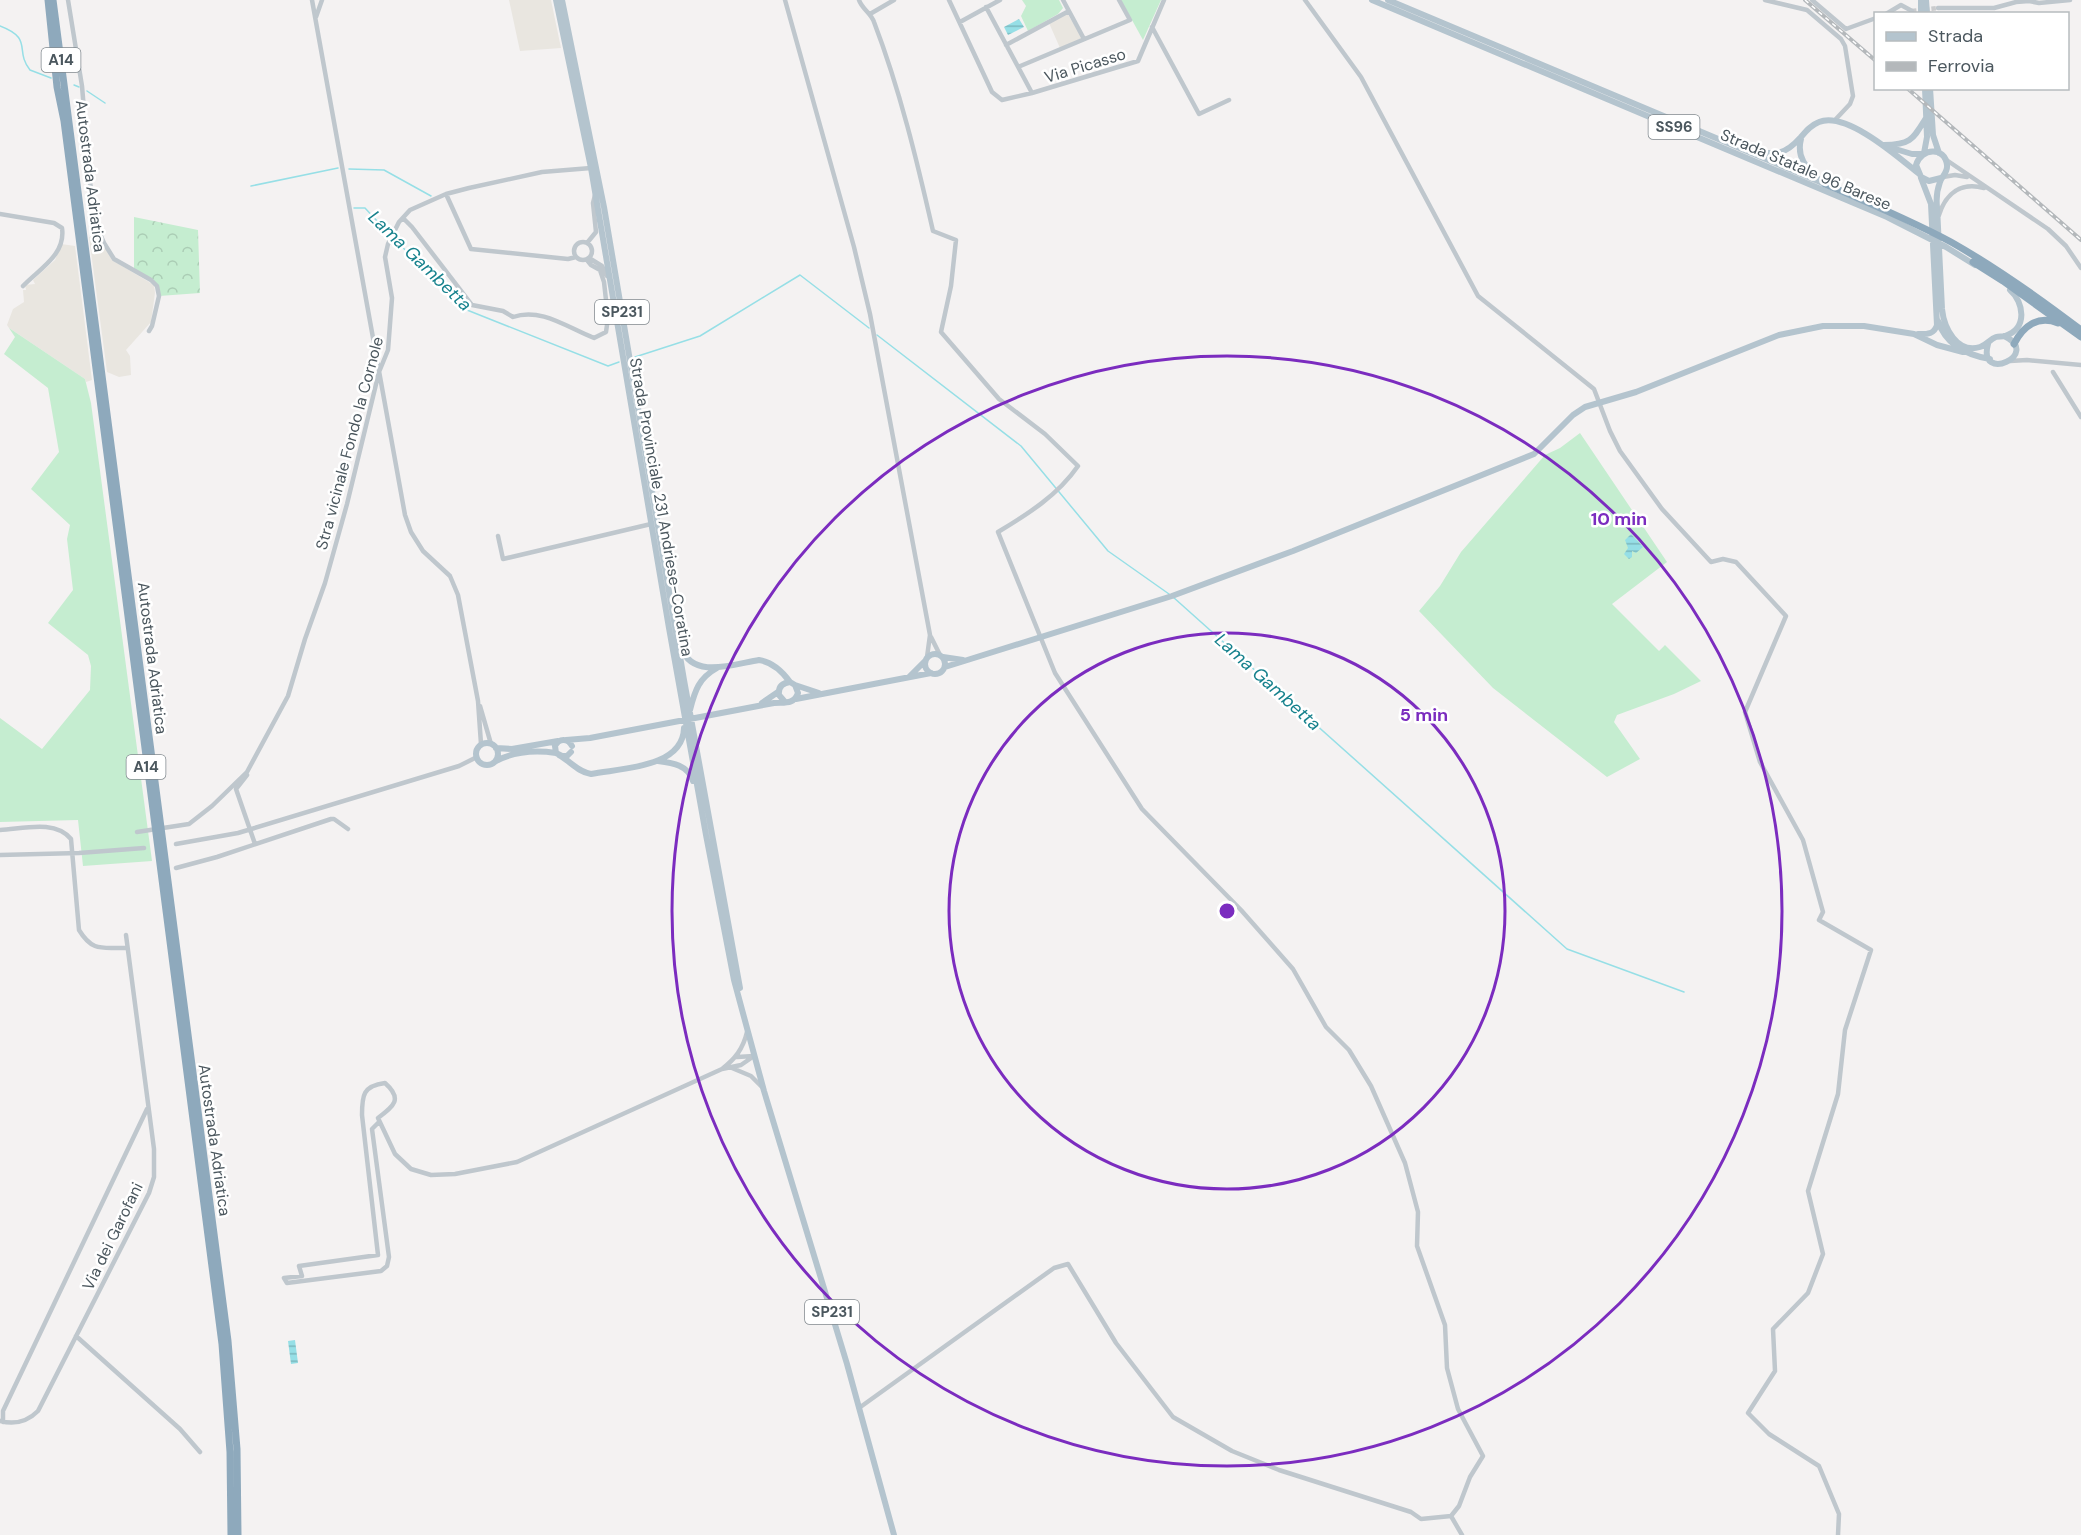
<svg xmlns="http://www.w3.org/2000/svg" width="2081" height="1535" font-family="'DM Sans',sans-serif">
  <defs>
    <pattern id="forest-crowns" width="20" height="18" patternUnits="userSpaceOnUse" patternTransform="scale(1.5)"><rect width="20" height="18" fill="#c5edd0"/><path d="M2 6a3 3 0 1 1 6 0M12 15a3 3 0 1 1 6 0" fill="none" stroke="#abcdb5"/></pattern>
    <pattern id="water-rules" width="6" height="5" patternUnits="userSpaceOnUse" patternTransform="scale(1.5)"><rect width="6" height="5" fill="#96dfe6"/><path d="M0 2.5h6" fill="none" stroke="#7cb8be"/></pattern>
  </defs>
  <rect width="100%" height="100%" fill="#f4f2f2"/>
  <path fill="#e9e6e0" d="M 509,0 L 551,0 L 561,48 L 520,51 Z
    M 1067,13 L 1082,38 L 1060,48 L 1049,23 Z
    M 98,234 L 112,260 L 154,285 L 155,293 L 151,322 L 126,350 L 130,356 L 131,375 L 119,377 L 107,372 L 89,237 Z
    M 61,244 L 75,246 L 92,380 L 86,382 L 85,379 L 9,328 L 7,325 L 13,309 L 24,302 L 23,290 L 26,290 L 25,285 L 35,284 L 33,280 L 55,260 Z"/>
  <path fill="#c5edd0" d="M 1022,0 L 1059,0 L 1063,8 L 1058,14 L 1028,31 L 1021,16 L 1026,6 Z
    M 1121,0 L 1161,0 L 1143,40 Z
    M 9,328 L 85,379 L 91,403 L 152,861 L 83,866 L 78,820 L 0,822 L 0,718 L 42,749 L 90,690 L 91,666 L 88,655 L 48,623 L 73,590 L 67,539 L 70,525 L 31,489 L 59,452 L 48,388 L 4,354 L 15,337 Z
    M 1580,433 L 1667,562 L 1612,604 L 1659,651 L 1665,645 L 1701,681 L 1674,694 L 1617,715 L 1614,722 L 1640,759 L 1607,777 L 1493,688 L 1419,611 L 1440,586 L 1461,552 L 1545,455 L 1560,448 Z"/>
  <path fill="url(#forest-crowns)" d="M 134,217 L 198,230 L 200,293 L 159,296 L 157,286 L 134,271 Z"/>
  <path fill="url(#water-rules)" d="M 1019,19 L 1024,27 L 1008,35 L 1004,27 Z
    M 1631,534 L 1643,547 L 1636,553 L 1632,551 L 1632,557 L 1629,559 L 1624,554 L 1628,548 L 1625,540 Z
    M 295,1340 L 298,1363 L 291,1364 L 288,1341 Z"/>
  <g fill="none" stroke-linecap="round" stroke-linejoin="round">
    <path stroke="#96dfe6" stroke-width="1.5" d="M 0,26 C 34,39 14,50 30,70 L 51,78
      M 74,85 L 79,87
      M 87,91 L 105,103
      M 349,169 L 384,170 L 431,196
      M 251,186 L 338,168
      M 354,208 L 365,208 L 390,235
      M 393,238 L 467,310 L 608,366 L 619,362
      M 877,335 L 1021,446 L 1108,551 L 1169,594
      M 635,357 L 700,336 L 800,275 L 869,328
      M 1173,597 L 1567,949 L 1684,992"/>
    <path stroke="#cacbcd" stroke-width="4.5" stroke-dasharray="4.5 2" stroke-linecap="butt" d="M 1912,11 L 1938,8"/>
    <path stroke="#bfc7cd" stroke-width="4.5" d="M 68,0 L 82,86 L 90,182 L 96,224 L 104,243 L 114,259 L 151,280 L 157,286 L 159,296 L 152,326 L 149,331
      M 312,0 L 405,515 L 411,532 L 423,551 L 450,576 L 458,595 L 478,701 L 481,744
      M 785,0 L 854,247 L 870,314 L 930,635 L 927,657
      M 859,0 C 862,9 871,13 874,22 C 900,90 917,161 933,231 L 956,240 L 951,286 L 941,332 L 999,399 L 1045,434 L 1078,466 C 1058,495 1028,514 998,532 L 1055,673 L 1142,809 L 1241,910 L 1293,969 L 1326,1027 L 1349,1050 L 1371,1086 L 1405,1163 L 1418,1212 L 1417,1246 L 1445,1325 L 1447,1368 L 1458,1409 L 1483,1456 L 1470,1477 L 1459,1506 L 1451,1516
      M 949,0 L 992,92 L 1002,100 L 1032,93 L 1138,61 L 1164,0
      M 1063,0 L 1084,39
      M 1305,0 L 1361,77 L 1478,296 L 1594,389 L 1610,431 L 1620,451 L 1662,509 L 1711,562 L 1723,559 L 1736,562 L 1786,616 L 1745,712 L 1760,762 L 1803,840 L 1823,912 L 1819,920 L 1871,950 L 1845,1030 L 1838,1094 L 1808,1191 L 1823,1254 L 1808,1293 L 1773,1329 L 1775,1371 L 1748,1413 L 1769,1434 L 1819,1466 L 1839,1514 L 1838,1535
      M 1765,0 L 1807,10 L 1841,39 L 1845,46 L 1853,96 L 1850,104 L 1835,120
      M 1812,0 L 1846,29 L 1876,18
      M 986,7 L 1032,93
      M 1938,8 L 1994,8 L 2016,2 L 2029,1 L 2039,3 L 2070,0
      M 870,14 L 894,0
      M 1886,14 L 1901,5 L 1912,11
      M 316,17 L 322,0
      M 960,22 L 1000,0
      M 1152,27 L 1199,114 L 1229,100
      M 1006,45 L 1069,11
      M 1018,67 L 1130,20 L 1119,0
      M 1945,159 L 2048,229 L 2066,246 L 2081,268
      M 1943,177 L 1955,175 L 1967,177
      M 446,194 L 471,249 L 568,259 L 576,257
      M 0,214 L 54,223 L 62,228 C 66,255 39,269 23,286
      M 1939,215 C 1946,193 1961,182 1984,188
      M 403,218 L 412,227 L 472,305 L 503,311 L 513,317 C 541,307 568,328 594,338 L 606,332 L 608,318 L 604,282 L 600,270 L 591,265 L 587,260
      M574 251a9 9 0 1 1 18 0a9 9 0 1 1-18 0Z
      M 587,243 L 596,232 L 593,203 L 595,195
      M 589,258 L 602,266 L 607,276
      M 2010,361 L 2027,360 L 2081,365
      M 2053,372 L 2081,417
      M 498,536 L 503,559 L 651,524
      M 931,637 L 940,655
      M 480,706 L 491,744
      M 247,775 L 236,789 L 255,844
      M 0,830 C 22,829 55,819 71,839 L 79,930 C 93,953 103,947 127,948
      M 137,832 L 189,824 L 212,806 L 247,772 L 288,696 L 305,639 L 325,583 L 347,504 L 379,372 L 388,350 L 392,298 L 385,257 L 388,244 L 399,222 L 410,210 L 446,194 L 469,188 L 542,172 L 591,168
      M 176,844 L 238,833 L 459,766 L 477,757
      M 0,855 L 79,853 L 144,848
      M 176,868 L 217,857 L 331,819 L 334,819 L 348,829
      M 737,1057 L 754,1056
      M 732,1068 L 751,1076 L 762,1087
      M 722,1069 L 741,1065 L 754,1056
      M 379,1122 L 372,1129 L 389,1257 L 387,1266 L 381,1271 L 287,1283 L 284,1278 L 302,1276 L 299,1266 L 378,1255 L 362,1115 C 362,1095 363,1086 385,1083 C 403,1099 394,1106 378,1118 L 395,1154 L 411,1169 L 431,1175 L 455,1174 L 517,1162 L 722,1069 C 735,1059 743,1049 747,1032
      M 76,1336 L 180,1429 L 200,1452
      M 859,1408 L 1054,1268 L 1068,1264 L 1116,1343 L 1173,1417 L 1232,1451 L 1279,1470 L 1411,1512 L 1421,1519 L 1451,1516 L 1462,1535
      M 0,1421 C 15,1425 27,1422 38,1411 L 149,1193 L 154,1177 L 154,1149 L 126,935
      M 3,1422 L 3,1411 L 147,1109"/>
    <path stroke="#b4c4ce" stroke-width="6" d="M 556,0 L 591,168 L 669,628 L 706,835 L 734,980 L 764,1091 L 847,1364 L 894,1535
      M 562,0 L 604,207 L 684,680 L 740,988
      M 1372,0 L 1887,217 L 1946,247 L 1975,265
      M 1388,0 L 1825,184
      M 1921,0 L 1921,14
      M 1926,0 L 1927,14
      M 1930,88 L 1933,135 L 1939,153
      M 1801,139 C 1796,158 1807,168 1820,181
      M 1884,145 C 1911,145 1913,139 1926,118
      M 1892,148 L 1912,154 L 1923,154
      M 1752,151 C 1776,155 1784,156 1801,137 C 1806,131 1811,125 1819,122 C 1846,111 1897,156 1918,173
      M 1924,153 L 1927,137 L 1925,88
      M 1941,178 L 1929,181 L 1921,177 L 1916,165 C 1921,148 1945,146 1947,165 C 1948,172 1942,176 1940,182 C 1937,190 1936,198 1937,207 L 1942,309 C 1944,328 1957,354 1980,347 C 1987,345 1990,339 1996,337 C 1999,336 2002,337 2005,336 C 2028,329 2024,302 2010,290
      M 1938,321 C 1946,345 1966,355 1990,359
      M 1918,334 C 1926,334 1934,335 1937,325 L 1931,204 L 1921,178
      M 1988,344 C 1977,384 2043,354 2004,336
      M 681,647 C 692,680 734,664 759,660 C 773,662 782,671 790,682
      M925 664a10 10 0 1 1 20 0a10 10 0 1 1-20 0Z
      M 943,657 L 963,660
      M 945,667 L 1172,596 L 1293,551 L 1534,454 L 1573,415 L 1585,407 L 1636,392 L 1779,335 L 1823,326 L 1864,326 L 1914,334 L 1937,345 L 1963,352
      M 909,677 L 925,661
      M 795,685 L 819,693
      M 796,699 L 931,673
      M 785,702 L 779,695 C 778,687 782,683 790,682
      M 762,703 L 778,692
      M 690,710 C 695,690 699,678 717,668
      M 566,740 L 590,738 L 774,703 C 784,702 794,705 798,693 L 795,685 L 790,682
      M476 754a11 11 0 1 1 22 0a11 11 0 1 1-22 0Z
      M 496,748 L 512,749 L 558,741
      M 571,752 L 567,756 L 562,756 L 556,753 L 555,746 C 559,738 568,738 572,746
      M 559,755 C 570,761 578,772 591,774 C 622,768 683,768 684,728
      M 496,761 C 515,751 535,750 556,753
      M 658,761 C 673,763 688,765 693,781"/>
    <path stroke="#8ea9bc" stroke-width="7" d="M 48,0 L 57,87 L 64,121 L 222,1344 L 230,1452 L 231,1535
      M 53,0 L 228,1341 L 237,1449 L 238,1535
      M 1825,184 C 1867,202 1910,220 1951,242 C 1997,268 2039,298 2081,330
      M 1973,262 L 2003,281 L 2081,337
      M 2014,344 C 2023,326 2038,315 2058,323"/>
    <g stroke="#b4b8bb" stroke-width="4">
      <path id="rail" d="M 1805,0 L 1876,61
        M 1907,88 L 2081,240"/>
    </g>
    <use href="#rail" stroke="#fff" stroke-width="1.5" stroke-dasharray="4.5" stroke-linecap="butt"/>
  </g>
  <g fill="none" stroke="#7b2cbf" stroke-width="3">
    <circle cx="1227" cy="911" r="278"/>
    <circle cx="1227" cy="911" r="555"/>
  </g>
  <g text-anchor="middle" stroke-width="5" stroke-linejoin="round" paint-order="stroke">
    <g fill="#fff" stroke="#81898e" stroke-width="1.5">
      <rect x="41.5" y="48" width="39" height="24" rx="4.5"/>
      <rect x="1648.5" y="115" width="51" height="24" rx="4.5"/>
      <rect x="595" y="300" width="54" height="24" rx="4.5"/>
      <rect x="126.5" y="755" width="39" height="24" rx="4.5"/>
      <rect x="805" y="1300" width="54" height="24" rx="4.5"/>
    </g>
    <g font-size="15" font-weight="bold" fill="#4b575e">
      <text x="61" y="65">A14</text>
      <text x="1674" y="132">SS96</text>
      <text x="622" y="317">SP231</text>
      <text x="146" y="772">A14</text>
      <text x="832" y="1317">SP231</text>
    </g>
    <g font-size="16" fill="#4b575e" stroke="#fff">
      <text transform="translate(1085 65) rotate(-17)" y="6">Via Picasso</text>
      <text transform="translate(1806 169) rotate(23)" y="6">Strada Statale 96 Barese</text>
      <text transform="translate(91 176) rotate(83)" y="6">Autostrada Adriatica</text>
      <text transform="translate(349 443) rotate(-75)" y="6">Stra vicinale Fondo la Cornole</text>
      <text transform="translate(662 507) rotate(80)" y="6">Strada Provinciale 231 Andriese-Coratina</text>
      <text transform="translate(153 658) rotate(83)" y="6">Autostrada Adriatica</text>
      <text transform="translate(215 1140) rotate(82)" y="6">Autostrada Adriatica</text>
      <text transform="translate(112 1236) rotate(-64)" y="6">Via dei Garofani</text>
    </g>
    <g font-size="18" font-style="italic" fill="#17828d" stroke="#fff">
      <text transform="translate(420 261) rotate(44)" y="6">Lama Gambetta</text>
      <text transform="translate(1268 682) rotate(42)" y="6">Lama Gambetta</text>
    </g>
  </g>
  <circle cx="1227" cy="911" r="9" fill="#7b2cbf" stroke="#fff" stroke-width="3"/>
  <g font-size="18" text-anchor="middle" font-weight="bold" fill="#7b2cbf" stroke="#fff" stroke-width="5" stroke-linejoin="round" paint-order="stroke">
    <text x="1619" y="525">10 min</text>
    <text x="1424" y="721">5 min</text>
  </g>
  <rect x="1874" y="12" width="195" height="78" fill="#ffffff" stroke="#b7bcbf" stroke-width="1.5"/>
  <rect x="1886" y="32" width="30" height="9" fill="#b4c4ce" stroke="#b7bcbf" stroke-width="1.5"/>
  <text x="1928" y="42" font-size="18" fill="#4b575e">Strada</text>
  <rect x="1886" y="62" width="30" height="9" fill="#b4b8bb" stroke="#b7bcbf" stroke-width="1.5"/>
  <text x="1928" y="72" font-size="18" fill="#4b575e">Ferrovia</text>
</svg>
